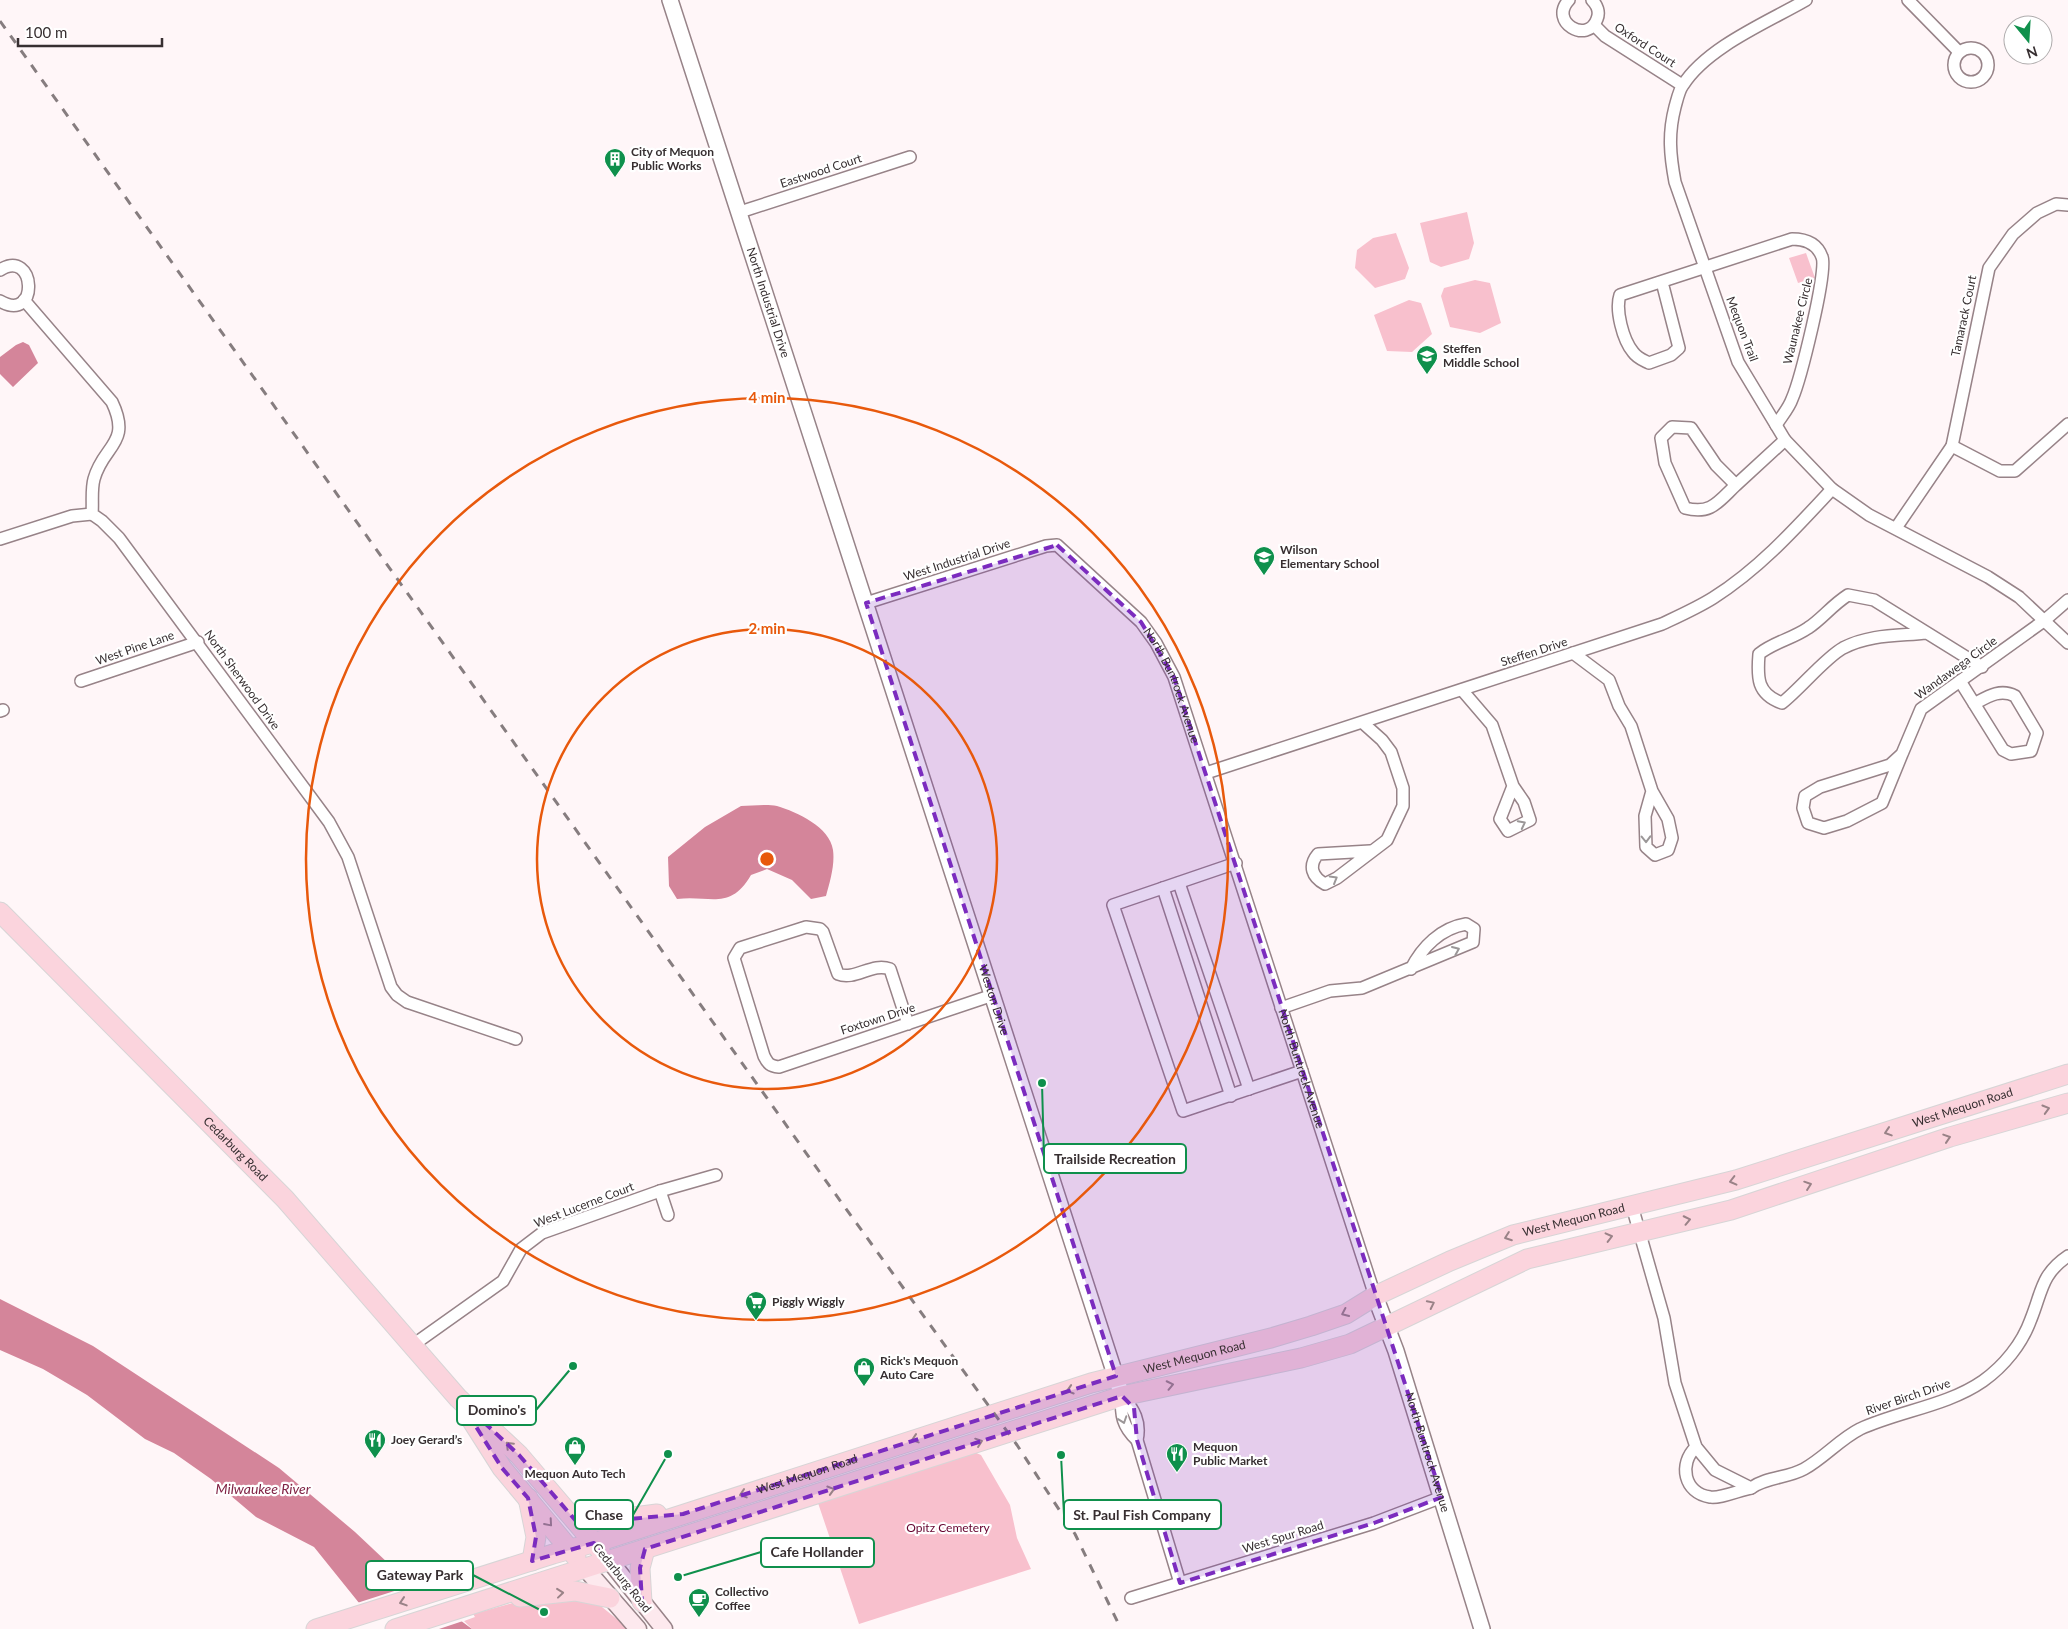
<svg xmlns="http://www.w3.org/2000/svg" width="2068" height="1629" font-family="Lato,sans-serif">
  <rect width="100%" height="100%" fill="#fff6f8"/>
  <path fill="#f8c0cd" d="M 1467,212 L 1474,243 L 1469,259 L 1441,267 L 1430,262 L 1420,223 Z
    M 1396,233 L 1409,268 L 1405,279 L 1375,288 L 1355,268 L 1357,250 L 1373,238 Z
    M 1806,253 L 1815,278 L 1798,283 L 1789,258 Z
    M 1475,280 L 1490,283 L 1501,323 L 1480,333 L 1450,327 L 1441,296 L 1444,288 Z
    M 1409,300 L 1421,303 L 1432,334 L 1412,352 L 1387,351 L 1374,315 Z
    M 974,1452 L 981,1455 L 1010,1505 L 1017,1538 L 1031,1569 L 859,1624 L 818,1503 Z
    M 591,1598 L 629,1629 L 472,1629 L 464,1621 L 475,1617 L 473,1614 L 520,1601 Z"/>
  <path fill="#d4859a" d="M 23,342 L 29,345 L 38,363 L 13,387 L 0,374 L 0,357 L 16,345 Z
    M 741,806 C 752,806 766,804 777,806 C 797,812 830,827 833,850 C 835,865 830,881 826,896 L 811,899 L 792,880 L 767,869 L 751,875 C 730,911 711,895 677,899 L 669,886 L 668,857 L 705,827 Z
    M 0,1299 L 93,1346 L 279,1468 L 355,1532 L 406,1580 L 472,1629 L 380,1629 L 314,1547 L 256,1517 L 211,1479 L 174,1453 L 145,1439 L 87,1395 L 43,1369 L 0,1350 Z"/>
  <path fill="#fff6f8" d="M 416,1584 L 466,1620 L 439,1629 L 377,1629 L 357,1603 Z"/>
  <g fill="none" stroke-linecap="round" stroke-linejoin="round">
    <g stroke="#978388" stroke-width="14">
      <g id="minor">
        <path d="M 1569,0 C 1548,22 1588,45 1597,19 C 1600,12 1597,5 1592,0"/>
        <path d="M 1806,0 C 1768,22 1707,47 1683,85 C 1679,90 1677,100 1675,107 C 1668,134 1670,155 1675,182 L 1738,362 L 1785,440 L 1832,489 L 1869,515 L 1988,577 L 2019,597 L 2068,643"/>
        <path d="M 1908,0 L 1959,52"/>
        <path d="M 1594,25 L 1605,36 L 1682,85"/>
        <circle cx="1971" cy="65" r="17"/>
        <path d="M 740,212 L 910,157"/>
        <path d="M 0,270 C 36,247 40,324 0,301"/>
        <path d="M 1662,282 L 1679,348 L 1671,355 L 1649,363 C 1643,360 1637,358 1633,352 C 1623,340 1615,310 1620,295 L 1792,239 C 1805,239 1817,243 1822,257 C 1828,271 1800,381 1792,399 C 1789,408 1781,417 1776,425"/>
        <path d="M 24,300 L 112,402 C 132,444 103,445 94,479 C 91,490 93,503 92,514 L 102,521 L 119,538 L 329,822 L 348,857 L 391,987 L 397,995 L 407,1002 L 516,1039"/>
        <path d="M 1952,446 L 2000,471 L 2015,471 L 2068,424"/>
        <path d="M 1736,485 C 1718,502 1711,515 1685,508 L 1665,463 L 1661,438 L 1672,427 L 1691,428 L 1716,465 L 1736,485 L 1785,440"/>
        <path d="M 1896,528 L 1952,446 L 1989,268 L 2013,234 L 2037,213 L 2056,204 L 2068,205"/>
        <path d="M 0,539 L 72,516 L 92,514"/>
        <path id="s1" d="M 866,603 L 1046,546 L 1057,545 L 1141,622 L 1156,643 L 1174,677 L 1375,1296"/>
        <path d="M 1927,633 C 1898,636 1870,634 1843,648 C 1825,658 1800,689 1782,703 C 1757,694 1757,678 1759,654 C 1774,642 1792,639 1808,628 C 1822,619 1831,606 1848,595 L 1874,600 L 1982,667"/>
        <path d="M 1573,653 L 1609,680 L 1619,706 L 1631,726 L 1652,791 L 1668,819 L 1672,838 L 1668,850 L 1655,855 L 1646,847 L 1645,816 L 1652,791"/>
        <path d="M 81,681 L 198,642"/>
        <path d="M 1960,681 L 2003,750 L 2011,754 L 2031,751 L 2037,733 L 2015,696 C 2000,688 1987,697 1974,704"/>
        <path d="M 1462,690 L 1492,725 L 1513,786 L 1524,802 L 1530,820 L 1508,831 L 1500,819 L 1513,786"/>
        <path d="M 0,711 L 3,710"/>
        <path d="M 1363,723 L 1382,740 L 1391,752 L 1403,788 L 1403,806 L 1387,840 L 1337,878 L 1325,884 C 1312,877 1308,866 1318,854 L 1370,851"/>
        <path d="M 1902,754 L 1882,803 L 1847,821 L 1824,828 L 1808,823 L 1803,808 L 1805,796 L 1820,787 L 1890,765 L 1902,754 L 1921,709 L 2045,620 L 2068,600"/>
        <path d="M 1206,773 L 1662,624 C 1679,616 1697,608 1713,598 C 1759,569 1795,529 1832,489"/>
        <path d="M 1236,863 L 1113,905 L 1183,1111 L 1302,1071"/>
        <path d="M 1179,883 L 1249,1089"/>
        <path d="M 1163,888 L 1231,1096"/>
        <path d="M 1281,1008 L 1330,991 L 1362,988 L 1473,942 L 1474,929 L 1466,924 C 1441,928 1422,947 1411,969"/>
        <path d="M 908,1024 L 890,969 C 872,962 855,981 838,974 L 823,932 L 820,929 L 806,927 L 740,948 L 734,958 L 764,1056 C 768,1064 770,1066 779,1067 L 993,995"/>
        <path d="M 660,1191 L 668,1215"/>
        <path d="M 1632,1206 L 1664,1318 L 1675,1383 L 1696,1447 L 1715,1470 L 1751,1488 C 1766,1477 1788,1478 1804,1469 C 1824,1458 1840,1439 1860,1429 C 1899,1411 1947,1406 1983,1381 C 2004,1366 2022,1344 2031,1319 C 2042,1292 2041,1274 2068,1256"/>
        <path d="M 413,1345 L 503,1281 L 521,1249 L 542,1233 L 660,1191 L 716,1175"/>
        <path d="M 1122,1396 C 1134,1409 1141,1422 1137,1440 L 1180,1583"/>
        <path d="M 1122,1396 C 1120,1415 1123,1427 1137,1440"/>
        <path d="M 1696,1447 C 1678,1464 1684,1493 1710,1497 C 1719,1499 1740,1490 1751,1488"/>
        <path d="M 1131,1598 L 1374,1523 L 1442,1497"/>
      </g>
    </g>
    <g stroke="#978388" stroke-width="18">
      <g id="tertiary">
        <path id="s2" d="M 670,0 L 1122,1396"/>
        <path id="s3" d="M 1375,1296 L 1396,1351 L 1482,1629"/>
      </g>
    </g>
    <g stroke="#978388" stroke-width="19">
      <path id="secondary" d="M 609,1560 L 664,1629
        M 585,1568 L 638,1629"/>
    </g>
    <g stroke="#d7d5d6" stroke-width="21">
      <g id="primary">
        <path id="s4" d="M 0,912 L 285,1199 L 458,1398 L 519,1455 L 600,1550"/>
        <path d="M 469,1416 L 502,1468 L 576,1557"/>
        <path d="M 528,1498 L 536,1537 L 532,1561"/>
        <path d="M 576,1521 L 588,1523 L 657,1514"/>
        <path d="M 520,1597 L 575,1591 L 610,1598"/>
        <path d="M 642,1602 L 640,1568 L 645,1549"/>
        <path id="s5" d="M 316,1629 L 553,1554 L 607,1539 L 1091,1383 L 1271,1338 L 1311,1326 L 1346,1314 L 1375,1296 L 1450,1261 L 1513,1235 L 1736,1180 L 2068,1074"/>
        <path d="M 395,1629 L 1122,1396 L 1301,1358 L 1350,1344 L 1527,1259 L 1731,1210 L 1950,1137 L 2068,1103"/>
      </g>
    </g>
    <use href="#minor" stroke="#fff" stroke-width="11"/>
    <use href="#tertiary" stroke="#fff" stroke-width="15"/>
    <use href="#secondary" stroke="#fde9ee" stroke-width="16"/>
    <use href="#primary" stroke="#fbd4dd" stroke-width="19"/>
    <path stroke="#867d7f" stroke-width="3" stroke-dasharray="9 9" stroke-linecap="butt" d="M 0,21 L 831,1188 L 1017,1445 L 1075,1534 L 1121,1629"/>
  </g>
  <defs><path id="oneway-chevron" d="M-2-3.5L2.5 0L-2 3.5" fill="none" stroke-width="1.6" stroke-linecap="round" stroke-linejoin="round" transform="scale(1.25)"/></defs>
  <g stroke="#9b9798">
    <use href="#oneway-chevron" transform="translate(1522 824) rotate(-27)"/>
    <use href="#oneway-chevron" transform="translate(1646 839) rotate(89)"/>
    <use href="#oneway-chevron" transform="translate(1334 879) rotate(-30)"/>
    <use href="#oneway-chevron" transform="translate(1456 950) rotate(-23)"/>
    <use href="#oneway-chevron" transform="translate(1123 1420) rotate(71)"/>
  </g>
  <g stroke="#998287">
    <use href="#oneway-chevron" transform="translate(2046 1109) rotate(-16)"/>
    <use href="#oneway-chevron" transform="translate(1888 1132) rotate(162)"/>
    <use href="#oneway-chevron" transform="translate(1947 1138) rotate(-18)"/>
    <use href="#oneway-chevron" transform="translate(1733 1181) rotate(166)"/>
    <use href="#oneway-chevron" transform="translate(1808 1185) rotate(-19)"/>
    <use href="#oneway-chevron" transform="translate(1687 1220) rotate(-12)"/>
    <use href="#oneway-chevron" transform="translate(1508 1237) rotate(160)"/>
    <use href="#oneway-chevron" transform="translate(1609 1237) rotate(-14)"/>
    <use href="#oneway-chevron" transform="translate(1431 1304) rotate(-26)"/>
    <use href="#oneway-chevron" transform="translate(1345 1313) rotate(155)"/>
    <use href="#oneway-chevron" transform="translate(1170 1385) rotate(-12)"/>
    <use href="#oneway-chevron" transform="translate(1070 1390) rotate(163)"/>
    <use href="#oneway-chevron" transform="translate(915 1439) rotate(162)"/>
    <use href="#oneway-chevron" transform="translate(979 1442) rotate(-19)"/>
    <use href="#oneway-chevron" transform="translate(509 1445) rotate(-135)"/>
    <use href="#oneway-chevron" transform="translate(831 1490) rotate(-17)"/>
    <use href="#oneway-chevron" transform="translate(743 1494) rotate(162)"/>
    <use href="#oneway-chevron" transform="translate(549 1523) rotate(49)"/>
    <use href="#oneway-chevron" transform="translate(560 1593) rotate(-6)"/>
    <use href="#oneway-chevron" transform="translate(403 1602) rotate(162)"/>
  </g>
  <path fill="#7b2cbf" fill-opacity="0.2" stroke="#7b2cbf" stroke-width="4" stroke-dasharray="10 6" stroke-linejoin="round" d="M 1057,545 L 1141,622 L 1174,677 L 1442,1497 L 1374,1523 L 1180,1583 L 1137,1440 L 1134,1408 L 1122,1396 L 645,1549 L 640,1568 L 642,1602 L 594,1543 L 532,1561 L 536,1537 L 528,1498 L 502,1468 L 458,1398 L 519,1455 L 576,1521 L 588,1523 L 683,1514 L 1116,1376 L 866,603 Z"/>
  <g fill="none" stroke="#e8590c" stroke-width="2.5">
    <circle cx="767" cy="859" r="230"/>
    <circle cx="767" cy="859" r="461"/>
  </g>
  <defs>
    <g id="building-pin" transform="scale(1.125)"><path d="M0 17L-7.5 6A9.5 9.5 0 1 1 7.5 6Z" fill="#0f904c" stroke="#fff"/><path d="M-4-6H4V6H1V3H-1V6H-4ZM-2.5-4.3h1.7v1.8h-1.7ZM.8-4.3h1.7v1.8H.8ZM-2.5-1h1.7V.8h-1.7ZM.8-1h1.7V.8H.8Z" fill="#fff"/></g>
    <g id="school-pin" transform="scale(1.125)"><path d="M0 17L-7.5 6A9.5 9.5 0 1 1 7.5 6Z" fill="#0f904c" stroke="#fff"/><path d="M0-5L7-2L0 1L-7-2ZM-4 1L0 2.5L4 1V4Q0 6-4 4Z" fill="#fff"/></g>
    <g id="supermarket-pin" transform="scale(1.125)"><path d="M0 17L-7.5 6A9.5 9.5 0 1 1 7.5 6Z" fill="#0f904c" stroke="#fff"/><path d="M-6-5.5h2.5l.6 2H6L4.5 2H-2.5L-4.4-4H-6ZM-1.5 3.2a1.3 1.3 0 1 0 .1 0ZM3 3.2a1.3 1.3 0 1 0 .1 0Z" fill="#fff"/></g>
    <g id="shop-pin" transform="scale(1.125)"><path d="M0 17L-7.5 6A9.5 9.5 0 1 1 7.5 6Z" fill="#0f904c" stroke="#fff"/><path d="M-5-2.5h2.3a2.7 3.5 0 0 1 5.4 0H5L5.5 6h-11ZM-1.5-2.5h3a1.5 2.3 0 0 0-3 0Z" fill="#fff"/></g>
    <g id="restaurant-pin" transform="scale(1.125)"><path d="M0 17L-7.5 6A9.5 9.5 0 1 1 7.5 6Z" fill="#0f904c" stroke="#fff"/><path d="M-5-6h1v4h1v-4h1v4h1v-4h1v5L-1.5 .5V6h-2V.5L-5-1ZM5-6V6H3V1.5H1.5Q1.5-4 5-6Z" fill="#fff"/></g>
    <g id="cafe-pin" transform="scale(1.125)"><path d="M0 17L-7.5 6A9.5 9.5 0 1 1 7.5 6Z" fill="#0f904c" stroke="#fff"/><path d="M-5.5-4.5H6V0H3Q3 3.5 0 3.5H-2.5Q-5.5 3.5-5.5 0ZM3-3.2v2h1.7v-2ZM-6 4.5H4V6H-6Z" fill="#fff"/></g>
  </defs>
  <g fill-rule="evenodd">
    <use href="#building-pin" x="615" y="159"/>
    <use href="#school-pin" x="1427" y="356"/>
    <use href="#school-pin" x="1264" y="557"/>
    <use href="#supermarket-pin" x="756" y="1302"/>
    <use href="#shop-pin" x="864" y="1368"/>
    <use href="#restaurant-pin" x="375" y="1440"/>
    <use href="#shop-pin" x="575" y="1447"/>
    <use href="#restaurant-pin" x="1177" y="1454"/>
    <use href="#cafe-pin" x="699" y="1599"/>
  </g>
  <g text-anchor="middle" stroke-width="4.5" stroke-linejoin="round" paint-order="stroke">
    <g font-size="12" fill="#372f31" stroke="#fff">
      <text transform="translate(1645 45) rotate(33)" y="4">Oxford Court</text>
      <text transform="translate(821 171) rotate(-18)" y="4">Eastwood Court</text>
      <text dy="4" stroke="none"><textPath href="#s2" startOffset="318">North Industrial Drive</textPath></text>
      <text transform="translate(1964 316) rotate(-78)" y="4">Tamarack Court</text>
      <text transform="translate(1798 321) rotate(-76)" y="4">Waunakee Circle</text>
      <text transform="translate(1742 329) rotate(69)" y="4">Mequon Trail</text>
      <text transform="translate(957 560) rotate(-18)" y="4">West Industrial Drive</text>
      <text transform="translate(135 648) rotate(-19)" y="4">West Pine Lane</text>
      <text transform="translate(1534 652) rotate(-18)" y="4">Steffen Drive</text>
      <text transform="translate(1956 668) rotate(-36)" y="4">Wandawega Circle</text>
      <text transform="translate(242 680) rotate(54)" y="4">North Sherwood Drive</text>
      <text dy="4" stroke="none"><textPath href="#s1" startOffset="385">North Buntrock Avenue</textPath></text>
      <text dy="4" stroke="none"><textPath href="#s2" startOffset="1051">Weston Drive</textPath></text>
      <text transform="translate(878 1019) rotate(-18)" y="4">Foxtown Drive</text>
      <text dy="4" stroke="none"><textPath href="#s1" startOffset="790">North Buntrock Avenue</textPath></text>
      <text dy="4" stroke="none"><textPath href="#s5" startOffset="1730">West Mequon Road</textPath></text>
      <text dy="4" stroke="none"><textPath href="#s4" startOffset="334">Cedarburg Road</textPath></text>
      <text transform="translate(584 1205) rotate(-21)" y="4">West Lucerne Court</text>
      <text dy="4" stroke="none"><textPath href="#s5" startOffset="1325">West Mequon Road</textPath></text>
      <text dy="4" stroke="none"><textPath href="#s5" startOffset="920">West Mequon Road</textPath></text>
      <text transform="translate(1908 1397) rotate(-19)" y="4">River Birch Drive</text>
      <text dy="4" stroke="none"><textPath href="#s3" startOffset="165">North Buntrock Avenue</textPath></text>
      <text dy="4" stroke="none"><textPath href="#s5" startOffset="515">West Mequon Road</textPath></text>
      <text transform="translate(1283 1537) rotate(-17)" y="4">West Spur Road</text>
      <text transform="translate(622 1578) rotate(51)" y="4">Cedarburg Road</text>
    </g>
    <g font-size="12" font-weight="bold" fill="#372f31" stroke="#fff" text-anchor="start">
      <text x="631" y="156">City of Mequon<tspan x="631" dy="14">Public Works</tspan></text>
      <text x="1443" y="353">Steffen<tspan x="1443" dy="14">Middle School</tspan></text>
      <text x="1280" y="554">Wilson<tspan x="1280" dy="14">Elementary School</tspan></text>
      <text x="772" y="1306">Piggly Wiggly</text>
      <text x="880" y="1365">Rick's Mequon<tspan x="880" dy="14">Auto Care</tspan></text>
      <text x="391" y="1444">Joey Gerard’s</text>
      <text x="1193" y="1451">Mequon<tspan x="1193" dy="14">Public Market</tspan></text>
      <text x="575" y="1478" text-anchor="middle">Mequon Auto Tech</text>
      <text x="715" y="1596">Collectivo<tspan x="715" dy="14">Coffee</tspan></text>
    </g>
    <g font-size="12" fill="#65032f" stroke="#fff">
      <text x="948" y="1532">Opitz Cemetery</text>
    </g>
    <g font-size="14" font-style="italic" fill="#802345" stroke="#fff">
      <text x="263" y="1494">Milwaukee River</text>
    </g>
  </g>
  <circle cx="767" cy="859" r="8" fill="#e8590c" stroke="#fff" stroke-width="2.5"/>
  <g font-size="15" text-anchor="middle" font-weight="bold" fill="#e8590c" stroke="#fff" stroke-width="4.5" stroke-linejoin="round" paint-order="stroke">
    <text x="767" y="403">4 min</text>
    <text x="767" y="634">2 min</text>
  </g>
  <path fill="none" stroke="#0f904c" stroke-width="2" d="M1042 1083L1044 1159M573 1366L536 1410M668 1454L633 1515M1061 1455L1064 1515M678 1577L761 1552M544 1612L473 1575"/>
  <g fill="#0f904c" stroke="#fff" stroke-width="2">
    <circle cx="1042" cy="1083" r="5"/>
    <circle cx="573" cy="1366" r="5"/>
    <circle cx="668" cy="1454" r="5"/>
    <circle cx="1061" cy="1455" r="5"/>
    <circle cx="678" cy="1577" r="5"/>
    <circle cx="544" cy="1612" r="5"/>
  </g>
  <g fill="#fff" stroke="#0f904c" stroke-width="2">
    <rect x="1044" y="1144" width="142" height="29" rx="5"/>
    <rect x="457" y="1396" width="79" height="29" rx="5"/>
    <rect x="575" y="1500" width="58" height="29" rx="5"/>
    <rect x="1064" y="1500" width="157" height="29" rx="5"/>
    <rect x="761" y="1538" width="113" height="29" rx="5"/>
    <rect x="366" y="1561" width="107" height="29" rx="5"/>
  </g>
  <g font-size="14" text-anchor="middle" font-weight="bold" fill="#372f31">
    <text x="1115" y="1164">Trailside Recreation</text>
    <text x="497" y="1415">Domino's</text>
    <text x="604" y="1520">Chase</text>
    <text x="1142" y="1520">St. Paul Fish Company</text>
    <text x="817" y="1557">Cafe Hollander</text>
    <text x="420" y="1580">Gateway Park</text>
  </g>
  <g transform="translate(2028 40) rotate(162)"><circle r="24" fill="#ffffff" stroke="#afacad"/>
  <path d="M0-4L9 19L0 12L-9 19Z" fill="#0f904c"/>
  <text y="-8" font-size="14" font-weight="bold" text-anchor="middle" fill="#372f31">N</text>
  </g>
  <path d="M18 38v8h144v-8" fill="none" stroke="#372f31" stroke-width="2.5"/>
  <text x="25" y="38" font-size="15" fill="#372f31" stroke="#ffffff" stroke-width="4" paint-order="stroke">100 m</text>
</svg>
